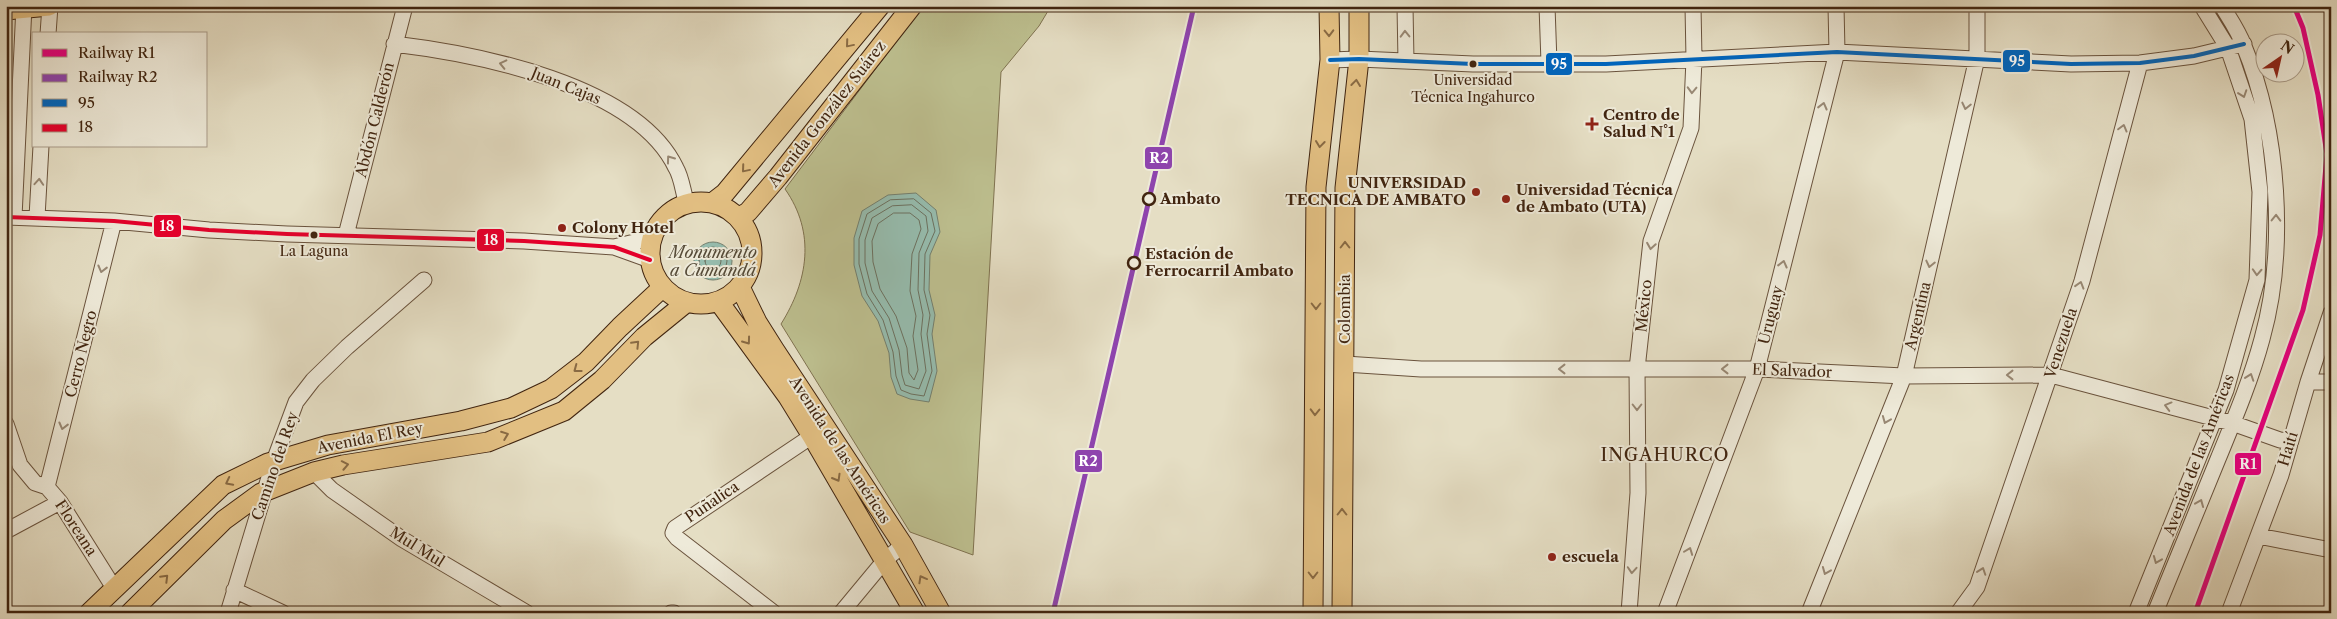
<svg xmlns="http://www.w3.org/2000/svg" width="2337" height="619" font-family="'Libre Caslon Text',serif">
  <rect width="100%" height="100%" fill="#e5dec4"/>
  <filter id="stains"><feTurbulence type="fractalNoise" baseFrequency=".004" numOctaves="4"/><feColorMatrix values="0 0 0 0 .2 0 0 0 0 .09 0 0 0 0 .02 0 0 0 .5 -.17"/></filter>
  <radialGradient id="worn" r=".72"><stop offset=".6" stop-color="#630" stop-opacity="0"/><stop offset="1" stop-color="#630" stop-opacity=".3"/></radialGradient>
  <path fill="#bdbf8f" stroke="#7f7250" d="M 923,6 L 1051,6 L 1039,26 L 1001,72 L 973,555 L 910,532 L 781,324 C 808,281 816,233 785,189 Z"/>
  <path fill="#96bdaf" stroke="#74806f" d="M 916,193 L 936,210 L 940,232 L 930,255 L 929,290 L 935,315 L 932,334 L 937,371 L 929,402 L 910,399 L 897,394 L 891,377 L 889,353 L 878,321 L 862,296 L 854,265 L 854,238 L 862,211 L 888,195 Z
    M694 261a19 19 0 1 1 38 0a19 19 0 1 1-38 0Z"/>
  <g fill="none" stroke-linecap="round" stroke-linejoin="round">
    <path stroke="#6c7160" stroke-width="1" d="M 914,199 L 931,213 L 935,231 L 925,254 L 924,290 L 930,315 L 927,334 L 932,371 L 924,396 L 911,394 L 901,390 L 896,376 L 893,352 L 883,320 L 867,294 L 859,264 L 859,239 L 867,214 L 890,200 Z
      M 912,205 L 926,216 L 928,231 L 919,253 L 918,290 L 923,315 L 921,334 L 926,371 L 919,389 L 905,385 L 902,375 L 899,350 L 889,318 L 872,291 L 865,263 L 865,240 L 872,218 L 892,206 Z
      M 894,213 L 910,213 L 919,220 L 921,229 L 912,254 L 910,291 L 916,316 L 913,336 L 918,370 L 914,380 L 909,373 L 907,348 L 896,316 L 880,289 L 873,262 L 872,241 L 878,224 Z
      M699 261a14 14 0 1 1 28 0a14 14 0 1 1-28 0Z
      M705 261a8 8 0 1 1 16 0a8 8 0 1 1-16 0Z"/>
    <g stroke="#6a533d" stroke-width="17">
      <path id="minor" d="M 1405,6 L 1406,61
        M 1547,6 L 1549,63
        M 48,34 L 50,6
        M 394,44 C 477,54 636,84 676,168 C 682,178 683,193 687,204
        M 1330,60 L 1359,59 L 1473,64 L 1606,64 L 1837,52 L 2071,64 L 2140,63 L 2194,56 L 2244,44
        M 6,217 L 114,221 L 209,230 L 287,234 L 524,241 L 614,247 L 650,260
        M 14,217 L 24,6
        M 37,217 L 41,146
        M 346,235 L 405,6
        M 614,247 L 651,238
        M 1345,364 L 1421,369 L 1757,369 L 1904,376 L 2051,375 L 2232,423 L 2280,440 L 2291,441
        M 2308,382 L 2331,382
        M 6,424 L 20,465 L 35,483 L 47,487 L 60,502 L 114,588
        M 314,472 L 332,490 L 402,539 L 527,613
        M 47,487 L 114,221
        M 6,531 L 60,502
        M 2258,536 L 2331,550
        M 234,590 L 283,613
        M 228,613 L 274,461 L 296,402 L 313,380 L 347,347 L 424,280
        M 671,613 L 674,613
        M 774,613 L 677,538 L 673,533 L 675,528 L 812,436
        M 841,613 L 885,560 L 903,545
        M 1629,613 L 1638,493 L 1637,369 L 1651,241 L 1691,128 L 1694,59 L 1693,6
        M 1665,613 L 1757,369 L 1837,52 L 1836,6
        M 1809,613 L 1904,376 L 1977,58 L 1977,6
        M 1958,613 L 1977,587 L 2082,281 L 2140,63
        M 2136,613 L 2226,390 L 2257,280 L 2260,192 L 2252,119 L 2228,48 L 2202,6
        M 2155,613 C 2176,562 2197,510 2218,459 C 2234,420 2251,380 2262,339 C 2287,250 2279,131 2244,46 C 2239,32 2230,19 2222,6
        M 2229,613 L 2281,475 L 2308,382 L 2331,313"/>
    </g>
    <g stroke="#412510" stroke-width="21">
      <path id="major" d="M 6,10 L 49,6
        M650 253a51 51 0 1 1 102 0a51 51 0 1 1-102 0Z
        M 712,203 L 725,193 L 880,6
        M 738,218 L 748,212 L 778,177 L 912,6
        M 740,287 L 757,322 L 774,349 L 903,545 L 941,613
        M 719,302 L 788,397 L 812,436 L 915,613
        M 89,613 L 223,485 L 268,463 L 328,445 L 461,421 L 511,408 L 551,389 L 586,362 L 620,327 L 663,287
        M 130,613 L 224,520 L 261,493 L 314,472 L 343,465 L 488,442 L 564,411 L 602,380 L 644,337 L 687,302
        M 1313,613 L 1316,187 L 1330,60 L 1329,6
        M 1342,613 L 1345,188 L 1359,59 L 1359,6"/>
    </g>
    <use href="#minor" stroke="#eeead9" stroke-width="15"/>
    <use href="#major" stroke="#e2bf82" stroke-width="19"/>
    <g stroke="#eeead9" stroke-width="8">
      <path id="bus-1" d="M 1330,60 L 1359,59 L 1473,64 L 1606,64 L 1837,52 L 2071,64 L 2140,63 L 2194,56 L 2244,44"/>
    </g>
    <g stroke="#eeead9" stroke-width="8">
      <path id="bus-2" d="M 6,217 L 114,221 L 209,230 L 287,234 L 524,241 L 614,247 L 650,260"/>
    </g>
    <use href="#bus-1" stroke="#0065bd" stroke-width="4"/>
    <use href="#bus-2" stroke="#e4002b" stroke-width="4"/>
    <g stroke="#eeead9" stroke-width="9">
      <path id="rail-1" d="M 2195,613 L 2303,310 L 2320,235 L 2327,154 L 2318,95 L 2303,28 L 2294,6"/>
    </g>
    <g stroke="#eeead9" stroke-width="9">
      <path id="rail-2" d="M 1053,613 L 1194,6"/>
    </g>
    <use href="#rail-1" stroke="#e5007d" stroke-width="5"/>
    <use href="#rail-2" stroke="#8e44ad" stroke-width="5"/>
  </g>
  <defs><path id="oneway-chevron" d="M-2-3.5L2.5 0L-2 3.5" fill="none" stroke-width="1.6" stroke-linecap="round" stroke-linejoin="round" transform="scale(1.25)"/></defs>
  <g stroke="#896a43">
    <use href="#oneway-chevron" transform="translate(1329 33) rotate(89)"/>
    <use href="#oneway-chevron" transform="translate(849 44) rotate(130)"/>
    <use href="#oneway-chevron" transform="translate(1356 83) rotate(-83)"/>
    <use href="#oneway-chevron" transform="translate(1320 144) rotate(97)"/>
    <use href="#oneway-chevron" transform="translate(745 169) rotate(130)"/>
    <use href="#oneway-chevron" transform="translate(1345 245) rotate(-90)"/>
    <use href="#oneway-chevron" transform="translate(1316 306) rotate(90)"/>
    <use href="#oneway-chevron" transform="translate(747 341) rotate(54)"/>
    <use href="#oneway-chevron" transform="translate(636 344) rotate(-46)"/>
    <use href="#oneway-chevron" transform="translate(577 369) rotate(143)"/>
    <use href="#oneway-chevron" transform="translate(1315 412) rotate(91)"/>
    <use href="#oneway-chevron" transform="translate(505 435) rotate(-21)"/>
    <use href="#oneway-chevron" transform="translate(345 465) rotate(-11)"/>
    <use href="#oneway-chevron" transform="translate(837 478) rotate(60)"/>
    <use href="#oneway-chevron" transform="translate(229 482) rotate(153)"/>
    <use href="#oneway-chevron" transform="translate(1342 512) rotate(-90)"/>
    <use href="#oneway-chevron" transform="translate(1313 575) rotate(90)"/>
    <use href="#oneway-chevron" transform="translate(165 578) rotate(-45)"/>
    <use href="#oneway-chevron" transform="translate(922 579) rotate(-119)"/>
  </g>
  <g stroke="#988874">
    <use href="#oneway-chevron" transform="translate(1405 34) rotate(-91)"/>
    <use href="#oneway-chevron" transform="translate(503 64) rotate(-167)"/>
    <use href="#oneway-chevron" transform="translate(1692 90) rotate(92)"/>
    <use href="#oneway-chevron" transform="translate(2243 94) rotate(71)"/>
    <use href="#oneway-chevron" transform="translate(1823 106) rotate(-76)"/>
    <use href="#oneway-chevron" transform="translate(1966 106) rotate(103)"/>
    <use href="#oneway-chevron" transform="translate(2123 128) rotate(-75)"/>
    <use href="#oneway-chevron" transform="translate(670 159) rotate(-126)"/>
    <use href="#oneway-chevron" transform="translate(39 182) rotate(-86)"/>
    <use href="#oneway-chevron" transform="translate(2276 218) rotate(-89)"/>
    <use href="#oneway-chevron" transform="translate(1651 246) rotate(99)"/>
    <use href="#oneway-chevron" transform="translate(1783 264) rotate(-76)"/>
    <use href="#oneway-chevron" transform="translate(1930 264) rotate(103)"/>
    <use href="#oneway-chevron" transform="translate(102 269) rotate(104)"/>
    <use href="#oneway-chevron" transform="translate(2257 272) rotate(93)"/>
    <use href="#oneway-chevron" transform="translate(2080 285) rotate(-73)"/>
    <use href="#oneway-chevron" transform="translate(1562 369) rotate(-180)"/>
    <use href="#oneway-chevron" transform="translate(1725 369) rotate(180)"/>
    <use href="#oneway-chevron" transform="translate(2010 375) rotate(180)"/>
    <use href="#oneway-chevron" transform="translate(2250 377) rotate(-71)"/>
    <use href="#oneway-chevron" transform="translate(2168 406) rotate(-165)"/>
    <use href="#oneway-chevron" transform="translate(1637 407) rotate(90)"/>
    <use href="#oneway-chevron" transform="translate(1886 420) rotate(112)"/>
    <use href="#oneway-chevron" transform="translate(63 426) rotate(104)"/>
    <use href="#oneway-chevron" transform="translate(2200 503) rotate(-68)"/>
    <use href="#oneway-chevron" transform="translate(1689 551) rotate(-69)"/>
    <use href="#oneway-chevron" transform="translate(2157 560) rotate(112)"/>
    <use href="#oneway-chevron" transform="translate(1632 570) rotate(94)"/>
    <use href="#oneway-chevron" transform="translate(1826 571) rotate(112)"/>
    <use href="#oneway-chevron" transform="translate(1982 571) rotate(-71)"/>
  </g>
  <g fill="#412510" stroke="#eeead9" stroke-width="2">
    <circle cx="1473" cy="64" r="4.5"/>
    <circle cx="314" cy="235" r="4.5"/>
  </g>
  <g fill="#8f2418" stroke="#eeead9" stroke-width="2">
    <path d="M1589.5 116.5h5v5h5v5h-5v5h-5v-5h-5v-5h5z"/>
    <circle cx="1476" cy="192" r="5"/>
    <circle cx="1506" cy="199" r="5"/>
    <circle cx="562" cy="228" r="5"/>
    <circle cx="1552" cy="557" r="5"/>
  </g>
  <g fill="#eeead9" stroke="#412510" stroke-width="2.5">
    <circle cx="1149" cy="199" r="6"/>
    <circle cx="1134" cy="263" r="6"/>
  </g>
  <g text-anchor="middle" stroke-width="4" stroke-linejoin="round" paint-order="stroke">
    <g font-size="14" fill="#412510" stroke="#eeead9">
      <text x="1473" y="85">Universidad<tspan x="1473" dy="17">Técnica Ingahurco</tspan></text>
      <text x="314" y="256">La Laguna</text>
    </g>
    <g font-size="15" fill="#412510" stroke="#eeead9">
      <text transform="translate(566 86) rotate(22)" y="5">Juan Cajas</text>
      <text transform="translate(827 114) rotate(-52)" y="5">Avenida González Suárez</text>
      <text transform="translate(375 120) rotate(-76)" y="5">Abdón Calderón</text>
      <text transform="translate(1644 306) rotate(-84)" y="5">México</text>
      <text transform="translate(1345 309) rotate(-90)" y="5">Colombia</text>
      <text transform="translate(1771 315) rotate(-76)" y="5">Uruguay</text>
      <text transform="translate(1918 316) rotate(-77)" y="5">Argentina</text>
      <text transform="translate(2061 343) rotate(-72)" y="5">Venezuela</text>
      <text transform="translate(81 354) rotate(-76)" y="5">Cerro Negro</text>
      <text transform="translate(1792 371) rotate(2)" y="5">El Salvador</text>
      <text transform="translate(370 438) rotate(-11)" y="5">Avenida El Rey</text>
      <text transform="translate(2288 449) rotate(-73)" y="5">Haití</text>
      <text transform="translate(840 450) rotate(57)" y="5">Avenida de las Américas</text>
      <text transform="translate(2199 455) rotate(-69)" y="5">Avenida de las Américas</text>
      <text transform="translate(275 466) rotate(-71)" y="5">Camino del Rey</text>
      <text transform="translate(712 502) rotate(-34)" y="5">Puñalica</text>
      <text transform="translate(76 528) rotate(57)" y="5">Floreana</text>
      <text transform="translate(417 547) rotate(32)" y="5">Mul Mul</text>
    </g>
    <g font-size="15" font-weight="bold" fill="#412510" stroke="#eeead9" text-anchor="start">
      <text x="1603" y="120">Centro de<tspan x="1603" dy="17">Salud N°1</tspan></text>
      <text x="1466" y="188" text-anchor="end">UNIVERSIDAD<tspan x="1466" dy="17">TECNICA DE AMBATO</tspan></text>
      <text x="1516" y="195">Universidad Técnica<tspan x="1516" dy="17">de Ambato (UTA)</tspan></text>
      <text x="572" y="233">Colony Hotel</text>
      <text x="1562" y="562">escuela</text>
    </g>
    <g font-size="15" font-weight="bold" fill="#412510" stroke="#eeead9" text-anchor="start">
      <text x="1160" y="204">Ambato</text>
      <text x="1145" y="259">Estación de<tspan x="1145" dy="17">Ferrocarril Ambato</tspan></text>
    </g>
    <g font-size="16" font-style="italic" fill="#564b38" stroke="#eeead9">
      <text x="713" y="258">Monumento<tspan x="713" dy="18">a Cumandá</tspan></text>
    </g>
    <g font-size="18" letter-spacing="1" fill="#412510" stroke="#eeead9">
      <text x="1665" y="461">INGAHURCO</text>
    </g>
  </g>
  <g stroke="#eeead9" stroke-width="2">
    <rect x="2002" y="49" width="29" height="24" rx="5" fill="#0065bd"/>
    <rect x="1545" y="52" width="28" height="24" rx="5" fill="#0065bd"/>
    <rect x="1144" y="146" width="29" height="24" rx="5" fill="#8e44ad"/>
    <rect x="153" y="214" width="29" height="24" rx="5" fill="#e4002b"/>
    <rect x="476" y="228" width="29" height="24" rx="5" fill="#e4002b"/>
    <rect x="1074" y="449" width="29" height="24" rx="5" fill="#8e44ad"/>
    <rect x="2234" y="452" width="28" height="24" rx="5" fill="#e5007d"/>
  </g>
  <g font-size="14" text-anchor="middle" font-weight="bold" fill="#fff">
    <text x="2017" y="66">95</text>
    <text x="1559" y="69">95</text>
    <text x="1159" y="163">R2</text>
    <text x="167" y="231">18</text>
    <text x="491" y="245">18</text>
    <text x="1088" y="466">R2</text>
    <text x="2248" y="469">R1</text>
  </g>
  <rect width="2337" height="619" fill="none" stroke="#e5dec4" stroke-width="25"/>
  <rect x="8" y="8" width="2322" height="604" fill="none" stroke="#412510" stroke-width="2.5"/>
  <rect x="12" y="12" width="2312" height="594" fill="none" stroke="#412510"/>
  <rect x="32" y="32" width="175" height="115" fill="#eeead9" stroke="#a99b89"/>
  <rect x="42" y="49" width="25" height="8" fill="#e5007d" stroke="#a99b89"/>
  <text x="78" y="58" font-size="15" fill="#412510">Railway R1</text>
  <rect x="42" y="74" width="25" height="8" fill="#8e44ad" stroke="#a99b89"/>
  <text x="78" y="82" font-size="15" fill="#412510">Railway R2</text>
  <rect x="42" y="99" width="25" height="8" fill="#0065bd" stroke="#a99b89"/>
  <text x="78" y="108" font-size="15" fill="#412510">95</text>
  <rect x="42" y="124" width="25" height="8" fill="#e4002b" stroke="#a99b89"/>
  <text x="78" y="132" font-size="15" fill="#412510">18</text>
  <g transform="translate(2280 58) rotate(34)"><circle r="24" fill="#eeead9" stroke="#a99b89"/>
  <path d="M0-4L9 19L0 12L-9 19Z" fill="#8f2418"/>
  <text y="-8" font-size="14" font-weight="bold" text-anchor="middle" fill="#412510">N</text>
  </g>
  <rect width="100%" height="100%" filter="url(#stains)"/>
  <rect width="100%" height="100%" fill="url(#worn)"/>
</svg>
